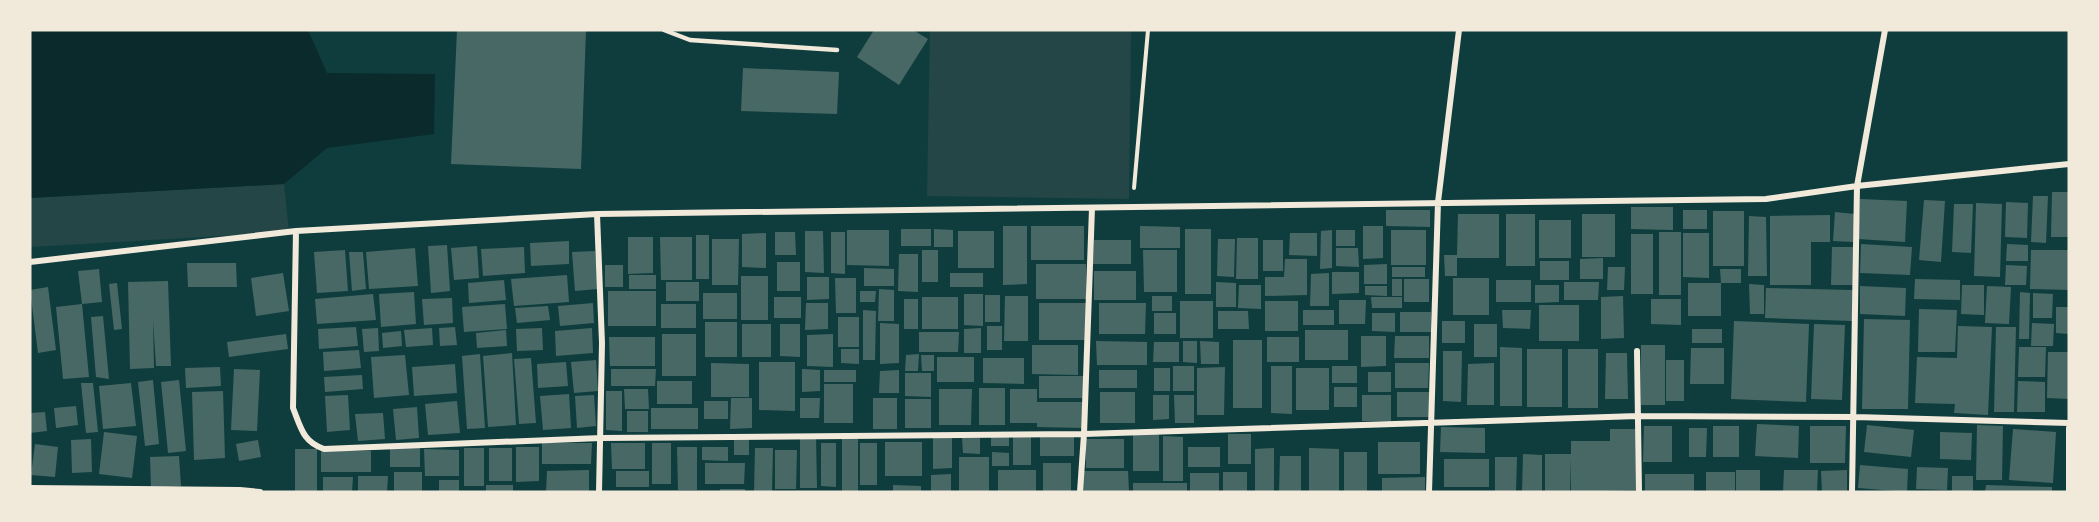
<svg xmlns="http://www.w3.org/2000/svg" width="2099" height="522" font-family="Commissioner,sans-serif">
  <rect width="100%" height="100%" fill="#0f3d3e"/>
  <path fill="#244646" d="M 930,30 L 1131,30 L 1129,199 L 927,196 Z
    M 284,184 L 289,232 L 30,247 L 30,198 Z"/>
  <path fill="#0a2a2b" d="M 30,30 L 308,30 L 327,73 L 435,74 L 434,134 L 327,148 L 284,184 L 30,198 Z"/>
  <path fill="#486865" d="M 457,30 L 586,30 L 581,169 L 451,164 Z
    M 874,30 L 913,30 L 928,39 L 899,85 L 857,57 Z
    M 743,68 L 839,72 L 837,114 L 741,111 Z
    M 2052,192 L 2069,192 L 2068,237 L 2051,237 Z
    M 2033,196 L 2048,196 L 2046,243 L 2031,242 Z
    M 1860,199 L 1907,201 L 1905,242 L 1858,239 Z
    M 1924,200 L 1945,201 L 1941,262 L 1919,260 Z
    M 2006,202 L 2028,203 L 2027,238 L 2005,237 Z
    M 1976,203 L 2002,204 L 2000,277 L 1974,276 Z
    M 1954,204 L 1973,204 L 1971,253 L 1952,252 Z
    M 1631,207 L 1673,207 L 1673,230 L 1631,229 Z
    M 1386,210 L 1430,210 L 1430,227 L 1386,226 Z
    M 1683,210 L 1707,210 L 1707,229 L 1683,229 Z
    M 1713,211 L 1744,211 L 1744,266 L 1713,266 Z
    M 1835,212 L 1855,214 L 1853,242 L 1833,241 Z
    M 1458,214 L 1499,214 L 1499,258 L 1457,258 L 1457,276 L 1445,276 L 1444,255 L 1457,255 Z
    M 1506,214 L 1535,214 L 1535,266 L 1506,266 Z
    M 1582,214 L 1615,214 L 1615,257 L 1582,257 Z
    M 1830,215 L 1830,242 L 1811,242 L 1811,285 L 1770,285 L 1770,216 Z
    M 1749,216 L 1766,217 L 1767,276 L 1748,276 Z
    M 1539,220 L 1571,220 L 1571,258 L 1539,258 Z
    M 1003,226 L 1027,226 L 1027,284 L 1003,285 Z
    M 1031,226 L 1084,226 L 1084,260 L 1031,260 Z
    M 1140,226 L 1180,227 L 1180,248 L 1140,248 Z
    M 1363,226 L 1383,226 L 1383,258 L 1363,259 Z
    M 901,229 L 931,229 L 931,246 L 901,246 Z
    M 934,229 L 953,230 L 953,247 L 934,247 Z
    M 1185,229 L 1211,229 L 1211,294 L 1185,294 Z
    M 847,230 L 889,230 L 889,266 L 847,265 Z
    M 1332,230 L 1332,268 L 1320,269 L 1321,231 Z
    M 1336,230 L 1355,230 L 1355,246 L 1336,246 Z
    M 1391,230 L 1426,230 L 1426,265 L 1391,265 Z
    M 805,231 L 823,231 L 824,273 L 805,272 Z
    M 958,231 L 994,231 L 994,268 L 958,268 Z
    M 775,232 L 795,232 L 796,255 L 775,255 Z
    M 831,232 L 845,232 L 845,274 L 831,273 Z
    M 1659,232 L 1681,232 L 1681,295 L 1659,295 Z
    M 766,233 L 766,268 L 742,267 L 742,234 Z
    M 1290,233 L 1317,233 L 1317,256 L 1289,255 Z
    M 1683,233 L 1709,233 L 1709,278 L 1683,277 Z
    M 1631,234 L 1653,234 L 1653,294 L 1631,294 Z
    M 696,235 L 709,235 L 709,279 L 696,279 Z
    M 628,237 L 653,237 L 653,273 L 628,274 Z
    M 660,237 L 692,237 L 692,280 L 661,280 Z
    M 1237,238 L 1258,238 L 1258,279 L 1236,279 Z
    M 712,239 L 739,239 L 738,285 L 712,285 Z
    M 1218,239 L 1235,239 L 1234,277 L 1217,276 Z
    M 1094,240 L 1131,240 L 1131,264 L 1093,264 Z
    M 1263,240 L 1283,240 L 1283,271 L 1263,271 Z
    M 569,241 L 569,264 L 531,266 L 530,243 Z
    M 1861,244 L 1912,247 L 1910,275 L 1860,273 Z
    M 2007,244 L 2028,245 L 2028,261 L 2006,261 Z
    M 447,245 L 450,291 L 431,293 L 428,246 Z
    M 477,246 L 479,278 L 454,280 L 451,248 Z
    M 524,247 L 525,273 L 483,276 L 481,249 Z
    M 1832,247 L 1854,247 L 1853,285 L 1831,285 Z
    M 415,248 L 418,286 L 369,289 L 366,252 Z
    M 1336,248 L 1358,248 L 1359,267 L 1336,266 Z
    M 345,250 L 348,291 L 317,293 L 314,252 Z
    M 922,250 L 938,250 L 938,282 L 922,282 Z
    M 1143,250 L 1177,250 L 1177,292 L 1144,292 Z
    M 2031,250 L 2069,250 L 2069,290 L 2030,289 Z
    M 595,251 L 598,289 L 575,291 L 572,252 Z
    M 349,252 L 363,252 L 366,289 L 352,291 Z
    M 899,254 L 918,254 L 918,292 L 898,291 Z
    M 1603,258 L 1603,279 L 1580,279 L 1580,259 Z
    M 1285,259 L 1307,259 L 1307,295 L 1265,296 L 1265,277 L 1284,277 Z
    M 1540,261 L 1569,261 L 1569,280 L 1540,280 Z
    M 777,262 L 800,262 L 800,291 L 777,291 Z
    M 187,263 L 236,263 L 237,287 L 188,287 Z
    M 1036,264 L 1086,264 L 1086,299 L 1036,299 Z
    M 1387,264 L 1387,284 L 1364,284 L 1364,265 Z
    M 605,265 L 623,265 L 623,287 L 605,287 Z
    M 2006,265 L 2027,266 L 2026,285 L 2005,285 Z
    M 1392,267 L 1425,267 L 1425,277 L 1392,277 Z
    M 1608,267 L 1625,267 L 1624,290 L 1607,290 Z
    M 864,268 L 894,269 L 894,286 L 864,286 Z
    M 99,269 L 102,302 L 82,304 L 78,271 Z
    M 1720,269 L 1741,269 L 1741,283 L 1721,283 Z
    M 1094,271 L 1136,271 L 1136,300 L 1094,300 Z
    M 1332,272 L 1359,272 L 1359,293 L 1332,294 Z
    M 283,273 L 289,311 L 256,316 L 251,278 Z
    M 950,273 L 983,273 L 983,287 L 950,287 Z
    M 1329,273 L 1329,306 L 1310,306 L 1311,274 Z
    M 567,275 L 569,302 L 514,306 L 511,279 Z
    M 629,275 L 656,275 L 656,289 L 629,289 Z
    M 741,276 L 768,276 L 768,320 L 741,320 Z
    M 807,277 L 829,277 L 829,299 L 807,300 Z
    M 835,278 L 856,278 L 856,313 L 836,313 Z
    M 1453,278 L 1489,278 L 1489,315 L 1453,315 Z
    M 1392,279 L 1402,279 L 1402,296 L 1392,296 Z
    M 1404,279 L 1429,279 L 1429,302 L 1404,302 Z
    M 1915,279 L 1960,280 L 1960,300 L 1914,299 Z
    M 504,280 L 506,300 L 469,303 L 468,283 Z
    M 1496,280 L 1531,280 L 1531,302 L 1496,302 Z
    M 168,281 L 171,366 L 156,366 L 153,320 L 154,368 L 130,369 L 128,282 Z
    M 666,282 L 699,282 L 699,301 L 666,301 Z
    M 1216,282 L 1236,283 L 1236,307 L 1216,307 Z
    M 1564,282 L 1599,282 L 1598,300 L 1564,300 Z
    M 117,283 L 122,329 L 114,330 L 109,284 Z
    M 1688,283 L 1721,283 L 1721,316 L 1688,316 Z
    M 1749,284 L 1764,285 L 1764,314 L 1750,314 Z
    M 1239,285 L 1261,285 L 1261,309 L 1238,308 Z
    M 1535,285 L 1559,285 L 1559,302 L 1535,303 Z
    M 1962,285 L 1984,285 L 1984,315 L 1961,314 Z
    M 1365,286 L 1387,286 L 1387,296 L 1365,295 Z
    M 1860,286 L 1906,288 L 1905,316 L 1860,314 Z
    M 1987,286 L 2011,287 L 2009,324 L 1985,323 Z
    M 48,287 L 56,350 L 38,353 L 30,290 Z
    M 1766,288 L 1853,290 L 1852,321 L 1765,318 Z
    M 879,289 L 894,290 L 894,321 L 878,321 Z
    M 608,291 L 656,291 L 656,326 L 608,326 Z
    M 860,291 L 876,291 L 875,302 L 860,302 Z
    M 414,292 L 416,324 L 381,327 L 379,294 Z
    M 2020,292 L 2030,293 L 2029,339 L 2019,339 Z
    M 703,293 L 737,293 L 737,319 L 703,319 Z
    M 2033,293 L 2053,294 L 2052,318 L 2033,318 Z
    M 373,294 L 376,320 L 317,324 L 315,299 Z
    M 964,294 L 983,294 L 983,326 L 964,325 Z
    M 985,295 L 1000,295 L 1000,322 L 985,322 Z
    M 1005,296 L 1028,296 L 1028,341 L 1004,341 Z
    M 1152,296 L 1172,296 L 1172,311 L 1152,311 Z
    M 1623,296 L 1624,338 L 1601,339 L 1601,297 Z
    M 774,297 L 801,297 L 801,318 L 774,318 Z
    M 922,297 L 958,297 L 958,329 L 922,329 Z
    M 1371,297 L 1402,297 L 1402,308 L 1372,308 Z
    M 452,298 L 453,323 L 424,325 L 422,299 Z
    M 904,299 L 918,299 L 918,329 L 904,329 Z
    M 1651,299 L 1681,299 L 1681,325 L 1651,324 Z
    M 1339,300 L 1366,300 L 1365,324 L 1339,324 Z
    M 1180,301 L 1213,301 L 1213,338 L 1180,338 Z
    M 1265,301 L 1298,301 L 1298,331 L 1265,331 Z
    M 593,303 L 594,323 L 560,326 L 558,306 Z
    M 806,303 L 828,303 L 828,329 L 805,330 Z
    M 1039,303 L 1086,303 L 1086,340 L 1039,340 Z
    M 1099,303 L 1146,303 L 1145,334 L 1099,334 Z
    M 82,304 L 89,377 L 63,379 L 56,307 Z
    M 505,304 L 507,329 L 464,332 L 462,307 Z
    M 661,304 L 696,304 L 696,328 L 661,328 Z
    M 1539,305 L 1579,305 L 1579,341 L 1539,341 Z
    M 548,306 L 550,320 L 517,323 L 515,308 Z
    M 2056,307 L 2069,307 L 2069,334 L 2056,333 Z
    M 1919,309 L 1957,310 L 1955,352 L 1918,352 Z
    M 863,310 L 876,311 L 875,360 L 863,360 Z
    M 1303,310 L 1334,310 L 1334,325 L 1303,325 Z
    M 1502,310 L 1531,310 L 1530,329 L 1503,328 Z
    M 1218,311 L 1248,311 L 1249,329 L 1218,329 Z
    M 1400,312 L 1431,312 L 1431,332 L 1400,332 Z
    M 1154,313 L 1176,313 L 1176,334 L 1154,334 Z
    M 1372,313 L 1395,313 L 1395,332 L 1372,331 Z
    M 103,316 L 109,379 L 96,377 L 91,317 Z
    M 838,317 L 859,317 L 859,347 L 838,347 Z
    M 1864,319 L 1910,320 L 1908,409 L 1862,409 Z
    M 1442,321 L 1465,321 L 1465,343 L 1442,343 Z
    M 1734,321 L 1809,324 L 1806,402 L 1731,399 Z
    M 705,322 L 737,322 L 737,357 L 705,357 Z
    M 880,323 L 899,324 L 899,363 L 880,364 Z
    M 2032,323 L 2054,324 L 2053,346 L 2031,346 Z
    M 742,324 L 771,324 L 771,357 L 742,357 Z
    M 780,324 L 800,324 L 800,357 L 780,356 Z
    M 1474,324 L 1497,324 L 1497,357 L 1474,357 Z
    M 1814,324 L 1845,325 L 1842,400 L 1811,399 Z
    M 987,326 L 1002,326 L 1002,350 L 987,350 Z
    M 1958,326 L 1992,327 L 1988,415 L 1954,413 L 1955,404 L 1915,403 L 1917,357 L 1957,358 Z
    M 356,327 L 358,346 L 319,349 L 318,329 Z
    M 455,327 L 457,345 L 440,346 L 439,328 Z
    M 1996,327 L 2016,327 L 2014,412 L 1994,412 Z
    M 378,328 L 379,351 L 364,352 L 362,329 Z
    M 432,328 L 433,345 L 406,347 L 404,330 Z
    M 542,328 L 543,350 L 517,351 L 516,329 Z
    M 592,328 L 593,353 L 556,356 L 555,331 Z
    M 981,328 L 981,353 L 964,353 L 964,329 Z
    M 1692,329 L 1722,329 L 1722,343 L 1692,343 Z
    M 506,330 L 507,346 L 477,348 L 476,333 Z
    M 1305,330 L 1348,330 L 1348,360 L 1305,360 Z
    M 401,331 L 402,346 L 383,348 L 382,333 Z
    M 919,332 L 959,332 L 958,352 L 919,352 Z
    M 286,334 L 288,349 L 229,357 L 227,342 Z
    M 662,334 L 696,334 L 696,376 L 662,376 Z
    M 833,334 L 833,367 L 807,366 L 807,335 Z
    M 1361,336 L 1386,336 L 1386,366 L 1361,367 Z
    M 1395,336 L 1429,336 L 1429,358 L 1394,358 Z
    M 609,337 L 655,337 L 655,366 L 610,366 Z
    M 1267,337 L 1299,337 L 1299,362 L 1267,362 Z
    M 1233,340 L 1262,340 L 1262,408 L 1233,408 Z
    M 1096,341 L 1147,342 L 1147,365 L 1097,365 Z
    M 1183,341 L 1197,341 L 1197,363 L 1183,362 Z
    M 1200,341 L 1219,342 L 1219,364 L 1201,364 Z
    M 1154,342 L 1179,342 L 1179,362 L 1153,362 Z
    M 1032,345 L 1078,345 L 1078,375 L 1032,374 Z
    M 1641,345 L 1665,345 L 1665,405 L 1641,405 Z
    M 1500,347 L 1522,348 L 1522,406 L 1500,406 Z
    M 2019,347 L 2046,347 L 2045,377 L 2018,377 Z
    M 1691,348 L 1724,348 L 1724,384 L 1690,384 Z
    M 841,349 L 859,349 L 859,364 L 841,363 Z
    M 1527,349 L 1562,349 L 1562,407 L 1527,407 Z
    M 1568,349 L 1598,349 L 1598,408 L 1568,408 Z
    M 359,350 L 361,368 L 324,371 L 323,352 Z
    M 1443,351 L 1462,351 L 1461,402 L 1443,401 Z
    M 2048,352 L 2069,352 L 2069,399 L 2047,398 Z
    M 512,353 L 516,425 L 488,427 L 483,356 Z
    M 1606,353 L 1627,353 L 1628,399 L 1605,399 Z
    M 480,354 L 485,428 L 467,429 L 462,356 Z
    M 919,354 L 918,371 L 905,371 L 906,355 Z
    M 405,355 L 409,395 L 374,398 L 371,357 Z
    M 921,355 L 934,355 L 934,371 L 922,371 Z
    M 937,357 L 974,357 L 974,382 L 937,382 Z
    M 531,358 L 536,423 L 519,424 L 514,359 Z
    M 983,358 L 1024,358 L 1024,384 L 983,383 Z
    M 596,360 L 598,391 L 574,393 L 571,362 Z
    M 1666,360 L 1684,360 L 1684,401 L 1666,401 Z
    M 566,362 L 568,386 L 538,388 L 537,364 Z
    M 759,362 L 795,362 L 795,411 L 759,410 Z
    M 711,363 L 749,364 L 749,397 L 711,397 Z
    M 1395,363 L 1429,363 L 1428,388 L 1395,388 Z
    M 1494,363 L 1494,405 L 1467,405 L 1468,364 Z
    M 455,364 L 457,393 L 414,396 L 412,367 Z
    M 1173,366 L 1194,366 L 1194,391 L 1173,391 Z
    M 1271,366 L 1292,366 L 1292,414 L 1271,413 Z
    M 1332,366 L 1357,366 L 1357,383 L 1332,383 Z
    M 220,367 L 221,386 L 186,388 L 185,368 Z
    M 1225,367 L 1224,415 L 1197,415 L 1197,368 Z
    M 1154,368 L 1170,368 L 1170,391 L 1154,391 Z
    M 1296,368 L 1329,368 L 1329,410 L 1296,410 Z
    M 234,369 L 260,370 L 257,431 L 231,430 Z
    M 611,369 L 656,369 L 655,386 L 611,386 Z
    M 802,369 L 820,370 L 820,391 L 802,392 Z
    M 824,370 L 856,370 L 856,382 L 824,382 Z
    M 899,370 L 899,393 L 879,393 L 880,371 Z
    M 1099,370 L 1137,370 L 1137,388 L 1099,388 Z
    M 1368,372 L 1391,372 L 1391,392 L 1368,392 Z
    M 905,373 L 931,373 L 931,397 L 905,396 Z
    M 362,375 L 363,389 L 325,392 L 324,377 Z
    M 1039,376 L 1083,376 L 1083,398 L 1039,398 Z
    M 153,380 L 159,444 L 145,446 L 138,382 Z
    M 179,380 L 186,451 L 168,453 L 161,382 Z
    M 657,381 L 692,381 L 692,404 L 657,404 Z
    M 2018,381 L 2045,382 L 2045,412 L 2017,412 Z
    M 81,383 L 93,383 L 98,432 L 86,433 Z
    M 131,383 L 136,426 L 103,429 L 99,386 Z
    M 824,384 L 853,384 L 853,423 L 824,423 Z
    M 1334,387 L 1357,387 L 1357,407 L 1334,407 Z
    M 979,388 L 1005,388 L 1005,425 L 979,425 Z
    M 624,389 L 648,389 L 649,409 L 625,409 Z
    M 939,389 L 972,389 L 971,425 L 939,425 Z
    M 1010,389 L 1037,389 L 1037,402 L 1084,402 L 1084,428 L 1037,427 L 1037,423 L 1010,423 Z
    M 223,391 L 225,458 L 194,460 L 192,392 Z
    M 606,391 L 622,391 L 622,431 L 606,430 Z
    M 1100,392 L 1135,392 L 1135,423 L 1100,423 Z
    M 1397,392 L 1429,392 L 1429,417 L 1397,417 Z
    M 569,394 L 571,428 L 543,430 L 540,396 Z
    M 348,395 L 350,430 L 327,432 L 325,396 Z
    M 594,395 L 596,426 L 577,428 L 575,396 Z
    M 1153,395 L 1169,395 L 1169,419 L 1153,420 Z
    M 1174,395 L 1194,395 L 1194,423 L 1175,423 Z
    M 1362,395 L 1391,395 L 1391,421 L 1362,421 Z
    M 731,398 L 752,398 L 752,428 L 730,429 Z
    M 800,398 L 820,398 L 819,418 L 800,418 Z
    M 873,398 L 897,398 L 897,429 L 873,429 Z
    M 905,399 L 931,399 L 931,428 L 905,428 Z
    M 457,401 L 460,433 L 428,435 L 425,404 Z
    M 704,401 L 728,401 L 728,419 L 704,419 Z
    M 76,406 L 78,425 L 56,428 L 54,408 Z
    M 417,407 L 419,438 L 396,440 L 393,409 Z
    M 651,408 L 698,408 L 698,429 L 651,429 Z
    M 627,411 L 648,411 L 648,432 L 627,432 Z
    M 45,412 L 47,431 L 30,433 L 30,413 Z
    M 383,413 L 385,439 L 358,441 L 355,414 Z
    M 1757,424 L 1799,426 L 1798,458 L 1755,456 Z
    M 1867,425 L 1914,430 L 1911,457 L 1864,452 Z
    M 1977,425 L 2003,426 L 2002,480 L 1976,480 Z
    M 1644,426 L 1672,426 L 1672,462 L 1643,462 Z
    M 1713,426 L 1739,426 L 1739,457 L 1713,457 Z
    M 1810,426 L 1846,426 L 1845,463 L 1810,463 Z
    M 1441,427 L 1485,428 L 1485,453 L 1440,452 Z
    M 1689,428 L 1707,428 L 1706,457 L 1689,457 Z
    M 1610,429 L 1636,429 L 1636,490 L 1571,492 L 1571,458 L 1570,492 L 1545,492 L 1545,454 L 1571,454 L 1571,441 L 1610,441 Z
    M 2013,429 L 2056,432 L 2053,483 L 2009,480 Z
    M 104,432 L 137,436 L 132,478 L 99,474 Z
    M 1940,432 L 1972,433 L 1971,460 L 1940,459 Z
    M 1133,434 L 1159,434 L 1159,471 L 1133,471 Z
    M 1228,434 L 1251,434 L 1251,464 L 1228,464 Z
    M 991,436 L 1009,436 L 1009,446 L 991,446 Z
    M 1040,436 L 1074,436 L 1074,456 L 1040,456 Z
    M 1163,436 L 1183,437 L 1183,481 L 1163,481 Z
    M 800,437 L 816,437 L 817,488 L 800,488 Z
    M 933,437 L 952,437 L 952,468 L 933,469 Z
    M 1013,437 L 1031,437 L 1031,465 L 1013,465 Z
    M 734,438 L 749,438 L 749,455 L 734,455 Z
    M 962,438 L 980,438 L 980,454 L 963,453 Z
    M 91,439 L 92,472 L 72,473 L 71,440 Z
    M 842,439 L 858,439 L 858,492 L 842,492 Z
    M 1086,439 L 1124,439 L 1124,468 L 1086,468 Z
    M 258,440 L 261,457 L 239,461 L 236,444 Z
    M 885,442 L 922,442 L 922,476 L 885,476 Z
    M 1378,442 L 1420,442 L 1420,474 L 1378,474 Z
    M 542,443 L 592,443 L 591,464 L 542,464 Z
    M 611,443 L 645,443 L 645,469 L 612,469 Z
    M 652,443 L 671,443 L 671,484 L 652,484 Z
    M 821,443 L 836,443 L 836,487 L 821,486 Z
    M 860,443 L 877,443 L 877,485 L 860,485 Z
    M 35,444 L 58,447 L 55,477 L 31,475 Z
    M 516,447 L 539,447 L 539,481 L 516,482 Z
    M 677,447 L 697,447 L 697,490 L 678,490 Z
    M 702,447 L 728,447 L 728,461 L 702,460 Z
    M 1188,447 L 1220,447 L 1220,467 L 1188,467 Z
    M 390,448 L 420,448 L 420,467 L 390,467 Z
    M 464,448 L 484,448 L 484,486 L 464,486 Z
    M 489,448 L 512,448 L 512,481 L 489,481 Z
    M 755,448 L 773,448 L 772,492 L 754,492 Z
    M 1274,448 L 1274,492 L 1255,492 L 1255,449 Z
    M 1309,448 L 1339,449 L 1339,492 L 1309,492 Z
    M 295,449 L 317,449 L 317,492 L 295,492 Z
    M 424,449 L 459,450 L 459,476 L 425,476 Z
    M 775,450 L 797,450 L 796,489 L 775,489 Z
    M 321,451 L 371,451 L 371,472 L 321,472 Z
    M 992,452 L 1009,453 L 1009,466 L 992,466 Z
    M 1344,452 L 1367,452 L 1367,492 L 1344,492 Z
    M 1523,454 L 1542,455 L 1542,492 L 1522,492 Z
    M 179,456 L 181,486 L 151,488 L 150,457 Z
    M 1280,456 L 1301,456 L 1301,492 L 1279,492 Z
    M 959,457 L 989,457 L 989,492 L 959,492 Z
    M 1495,457 L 1517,457 L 1516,492 L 1495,492 Z
    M 1444,459 L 1489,459 L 1489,487 L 1444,487 Z
    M 705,463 L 745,463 L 744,484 L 705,484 Z
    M 1043,463 L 1071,463 L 1071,491 L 1043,491 Z
    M 1860,465 L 1908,469 L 1907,492 L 1858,488 Z
    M 1917,467 L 1948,468 L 1947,490 L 1916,489 Z
    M 589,470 L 589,492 L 546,492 L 547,471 Z
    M 998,470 L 1036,470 L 1036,492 L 998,492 Z
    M 1736,470 L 1760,470 L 1760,492 L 1736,492 Z
    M 1784,470 L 1818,470 L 1817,492 L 1783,492 Z
    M 1847,470 L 1847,492 L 1822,492 L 1821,471 Z
    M 616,471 L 649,471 L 649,487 L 616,487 Z
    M 1082,471 L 1128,471 L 1129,492 L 1082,492 Z
    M 394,472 L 422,472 L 422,492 L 394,492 Z
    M 1223,472 L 1247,472 L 1247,492 L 1223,492 Z
    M 1706,472 L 1735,472 L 1735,492 L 1706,492 Z
    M 1190,473 L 1219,473 L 1219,492 L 1190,492 Z
    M 951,474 L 951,492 L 931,492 L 931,475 Z
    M 1645,474 L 1694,474 L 1694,492 L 1645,492 Z
    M 358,476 L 388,476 L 387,492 L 358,492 Z
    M 1952,476 L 1973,476 L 1973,492 L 1952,492 Z
    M 323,477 L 353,477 L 352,492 L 323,492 Z
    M 1425,477 L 1425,492 L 1382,492 L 1382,478 Z
    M 439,480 L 459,480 L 459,492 L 439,492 Z
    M 1133,483 L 1187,483 L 1187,492 L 1133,492 Z
    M 486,485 L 513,485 L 513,492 L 486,492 Z
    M 893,485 L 921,486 L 921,492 L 893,492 Z
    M 1986,485 L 2052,487 L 2052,492 L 1985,492 Z
    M 720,489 L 745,489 L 745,492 L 720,492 Z"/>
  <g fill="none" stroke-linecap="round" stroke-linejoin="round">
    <path stroke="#f1e9da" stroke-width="4" d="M 1134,188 L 1148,30"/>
    <path stroke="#f1e9da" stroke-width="4.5" d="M 664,30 L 690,40 L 837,50"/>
    <path stroke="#f1e9da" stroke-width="6" d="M 597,214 L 602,343 L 599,492
      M 296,231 L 293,408 C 301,428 303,442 324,449 L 601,438 L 1084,434 L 1638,416 L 1855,417 L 2069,423
      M 30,262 L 296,231 L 597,214 L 1766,199 L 1857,186 L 2069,164
      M 1637,351 L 1639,492
      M 30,488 L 240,490 L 260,492
      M 1080,492 L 1084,434 L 1092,208
      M 1429,492 L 1438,202 L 1459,30
      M 1852,492 L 1857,186 L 1885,30
      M 2069,492 L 2069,428"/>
  </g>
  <rect width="2099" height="522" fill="none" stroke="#f1e9da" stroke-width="63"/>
</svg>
